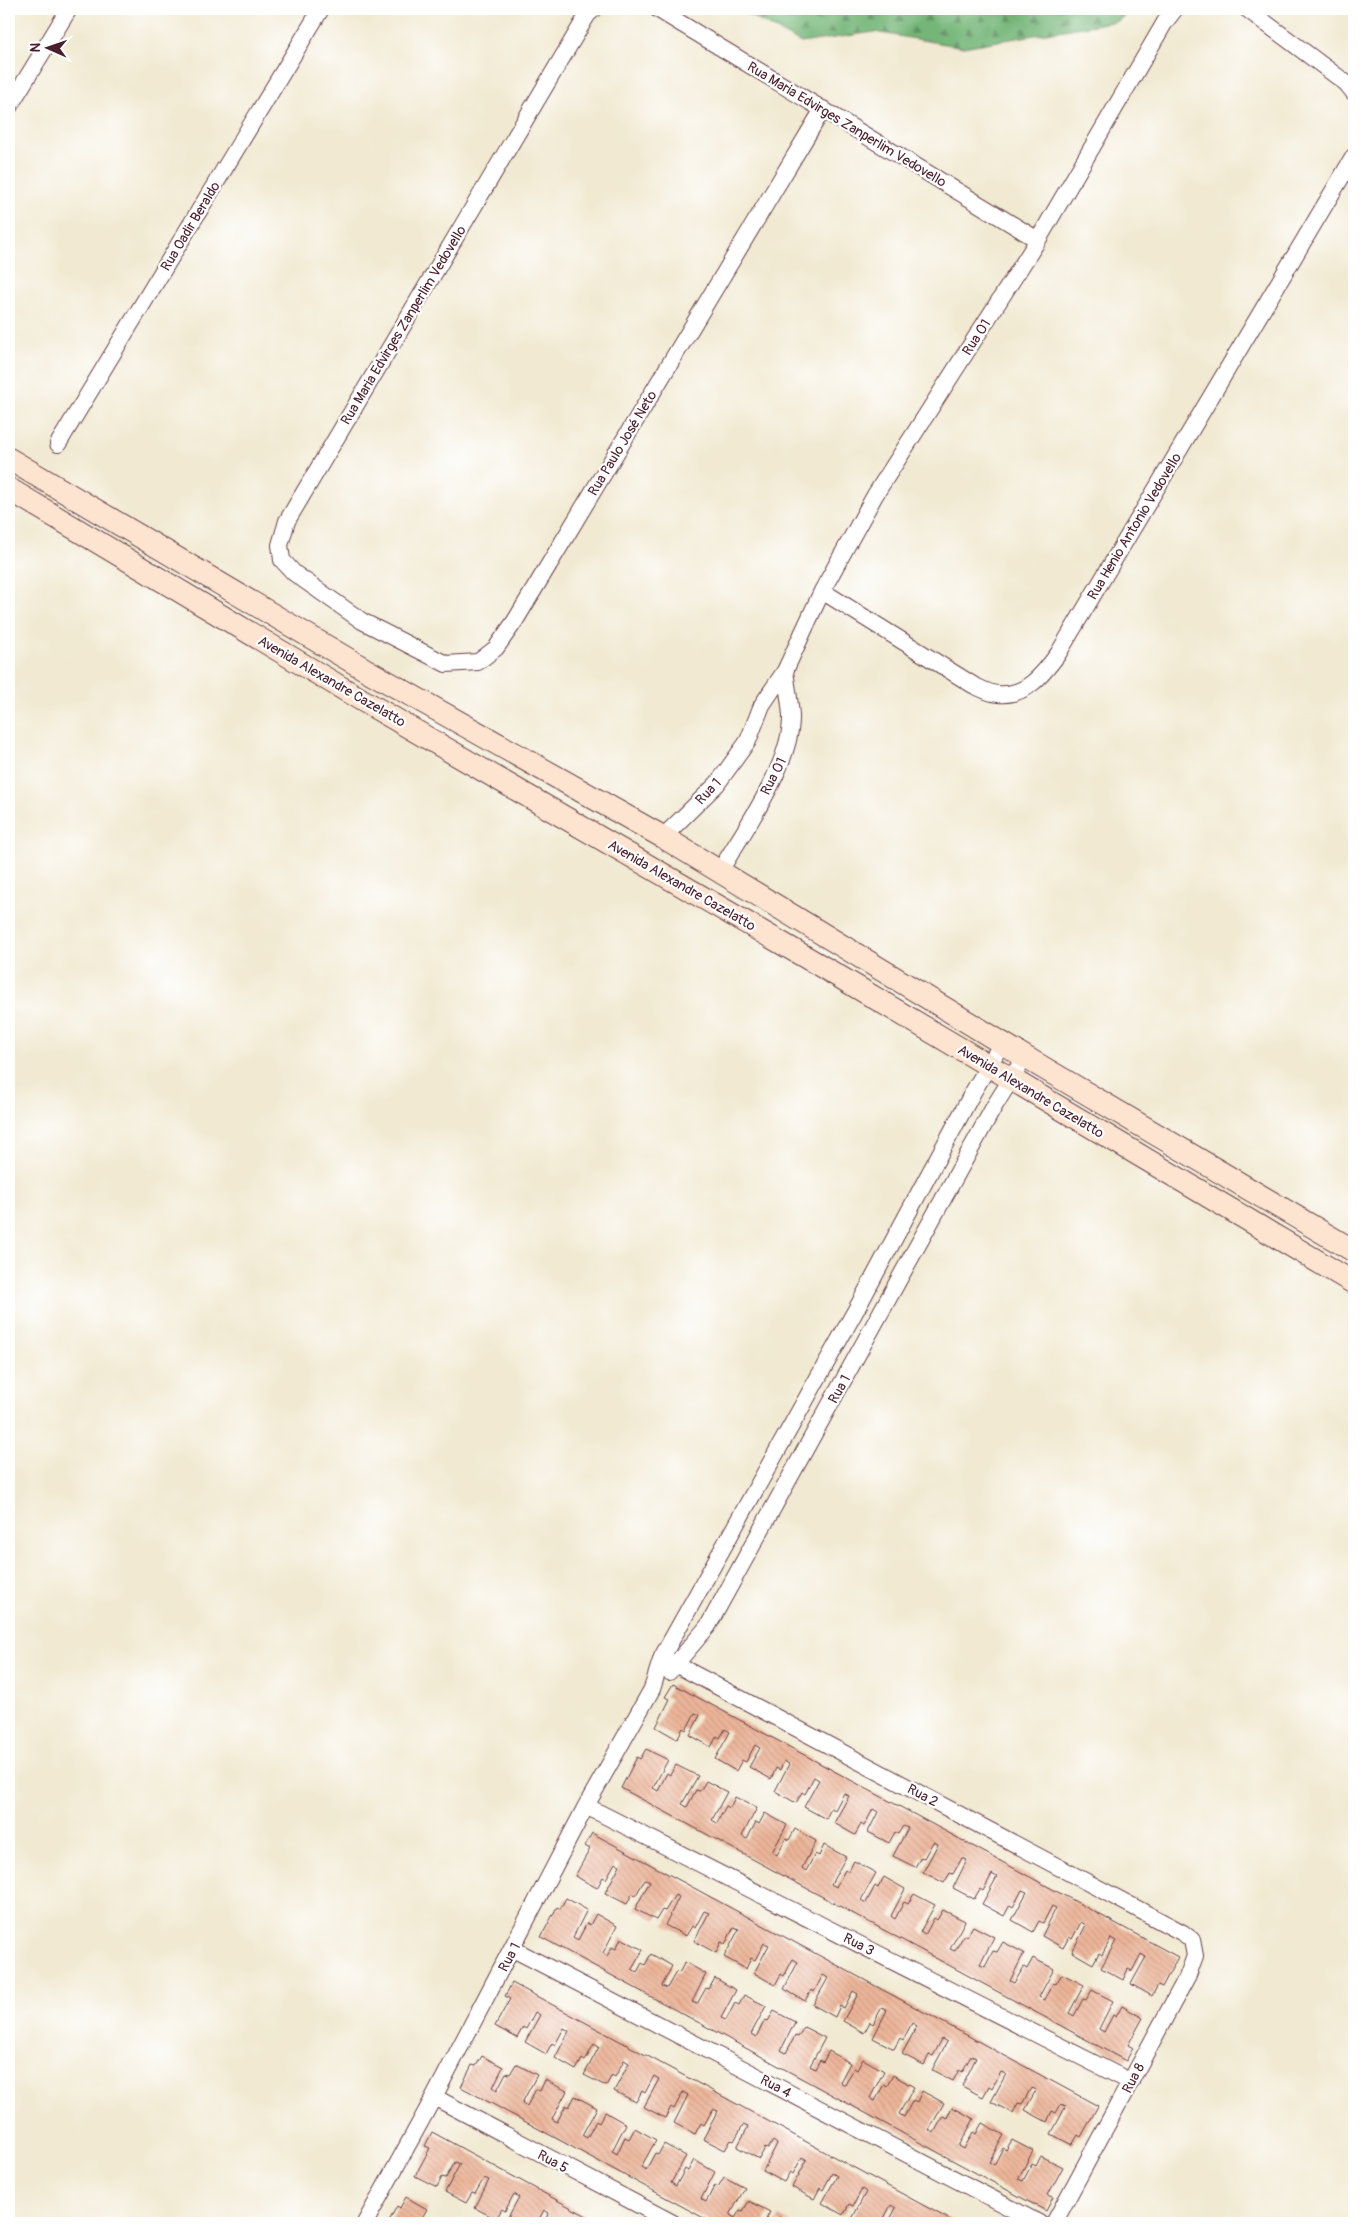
<svg xmlns="http://www.w3.org/2000/svg" width="1363" height="2232" font-family="Pangolin,sans-serif">
  <defs>
    <pattern id="forest-firs" width="22" height="20" patternUnits="userSpaceOnUse" patternTransform="scale(1.25)"><rect width="22" height="20" fill="#74b678"/><path d="M5 1l3.5 6h-7zM16 11l3.5 6h-7z" fill="#619363"/></pattern>
    <pattern id="building-back-hatch" width="6" height="6" patternUnits="userSpaceOnUse" patternTransform="scale(1.25)"><rect width="6" height="6" fill="#ecb599"/><path d="M-1 5l2 2M0 0l6 6M5-1l2 2" fill="none" stroke="#cc9b84"/></pattern>
  </defs>
  <rect width="100%" height="100%" fill="#fff"/>
  <filter id="ink" filterUnits="userSpaceOnUse"><feTurbulence type="fractalNoise" baseFrequency=".02" numOctaves="2"/><feDisplacementMap in="SourceGraphic" scale="10" xChannelSelector="R" yChannelSelector="G"/><feConvolveMatrix kernelMatrix="1 2 1 2 8 2 1 2 1" color-interpolation-filters="sRGB"/></filter>
  <filter id="wash" filterUnits="userSpaceOnUse"><feTurbulence type="fractalNoise" baseFrequency=".0096" numOctaves="4" result="noise"/><feDisplacementMap in="SourceGraphic" scale="20" xChannelSelector="R" yChannelSelector="G"/><feGaussianBlur stdDeviation="1.12" result="paint"/><feColorMatrix in="noise" values="0 0 0 0 0 0 0 0 0 0 0 0 0 0 0 0 0 1.4 0 .05"/><feComposite in="paint" operator="in"/></filter>
  <g filter="url(#wash)">
    <rect width="100%" height="100%" fill="#f1e9d1"/>
    <path fill="url(#forest-firs)" stroke="#5f6a52" d="M 737,9 L 1132,9 L 1118,21 L 963,47 L 874,32 L 801,43 Z"/>
    <g id="blocks">
      <path fill="url(#building-back-hatch)" d="M 673,1684 L 1178,1957 L 1162,1987 L 1158,1985 L 1152,1996 L 1131,1984 L 1146,1957 L 1141,1954 L 1132,1971 L 1128,1969 L 1123,1980 L 1101,1968 L 1116,1941 L 1111,1938 L 1102,1955 L 1099,1953 L 1093,1964 L 1072,1952 L 1086,1925 L 1081,1922 L 1072,1939 L 1069,1937 L 1063,1948 L 1042,1936 L 1056,1908 L 1052,1906 L 1043,1923 L 1039,1921 L 1033,1932 L 1012,1920 L 1027,1892 L 1022,1890 L 1013,1907 L 1010,1905 L 1004,1916 L 982,1904 L 997,1877 L 992,1874 L 983,1891 L 980,1889 L 974,1899 L 953,1888 L 967,1860 L 962,1858 L 953,1874 L 950,1873 L 944,1883 L 923,1872 L 938,1844 L 933,1842 L 924,1858 L 921,1857 L 915,1867 L 893,1856 L 908,1828 L 903,1826 L 898,1834 L 895,1832 L 889,1843 L 868,1832 L 878,1812 L 873,1809 L 864,1826 L 861,1824 L 855,1835 L 834,1823 L 849,1796 L 844,1793 L 835,1810 L 831,1808 L 826,1819 L 804,1807 L 819,1780 L 814,1777 L 805,1794 L 802,1792 L 796,1803 L 775,1791 L 789,1764 L 784,1761 L 780,1770 L 776,1768 L 771,1779 L 749,1767 L 760,1748 L 755,1745 L 746,1762 L 742,1760 L 736,1771 L 715,1759 L 730,1732 L 725,1729 L 720,1738 L 717,1736 L 711,1747 L 690,1735 L 700,1715 L 695,1713 L 686,1730 L 683,1728 L 677,1739 L 656,1727 L 670,1699 L 665,1697 Z
        M 646,1749 L 668,1760 L 653,1788 L 658,1791 L 667,1773 L 670,1775 L 676,1765 L 698,1776 L 682,1804 L 687,1807 L 696,1790 L 700,1791 L 706,1781 L 727,1792 L 712,1820 L 717,1823 L 726,1806 L 730,1808 L 735,1797 L 757,1808 L 742,1836 L 747,1839 L 756,1822 L 759,1824 L 765,1813 L 787,1825 L 772,1852 L 777,1855 L 786,1838 L 789,1840 L 795,1829 L 816,1841 L 802,1868 L 806,1871 L 815,1854 L 819,1856 L 824,1845 L 846,1857 L 831,1884 L 836,1887 L 845,1870 L 848,1872 L 854,1861 L 876,1873 L 861,1900 L 866,1903 L 875,1886 L 878,1888 L 884,1877 L 905,1889 L 891,1916 L 895,1919 L 904,1902 L 908,1904 L 914,1894 L 935,1905 L 920,1932 L 925,1935 L 934,1918 L 937,1920 L 943,1910 L 965,1921 L 950,1949 L 955,1951 L 964,1935 L 967,1936 L 973,1926 L 994,1937 L 980,1965 L 985,1967 L 993,1951 L 997,1952 L 1003,1942 L 1024,1953 L 1010,1981 L 1014,1983 L 1024,1967 L 1027,1969 L 1033,1958 L 1054,1969 L 1039,1997 L 1044,2000 L 1053,1983 L 1056,1984 L 1062,1974 L 1084,1985 L 1069,2013 L 1074,2016 L 1083,1999 L 1086,2000 L 1092,1990 L 1113,2001 L 1099,2029 L 1104,2032 L 1113,2015 L 1116,2017 L 1122,2006 L 1143,2018 L 1128,2045 L 1133,2048 L 1126,2061 L 621,1788 L 637,1757 L 640,1759 Z
        M 592,1833 L 1098,2106 L 1081,2137 L 1078,2135 L 1072,2145 L 1051,2134 L 1066,2106 L 1061,2104 L 1056,2113 L 1052,2111 L 1047,2122 L 1025,2110 L 1036,2090 L 1031,2088 L 1022,2104 L 1018,2103 L 1013,2113 L 991,2102 L 1006,2074 L 1001,2072 L 992,2088 L 989,2086 L 983,2097 L 962,2086 L 976,2058 L 971,2056 L 962,2072 L 959,2070 L 953,2081 L 932,2070 L 947,2042 L 942,2039 L 933,2056 L 929,2055 L 924,2065 L 902,2054 L 917,2026 L 912,2023 L 903,2040 L 900,2038 L 894,2049 L 873,2038 L 887,2010 L 882,2007 L 873,2024 L 870,2022 L 864,2033 L 843,2021 L 858,1994 L 853,1991 L 844,2008 L 840,2006 L 835,2017 L 813,2005 L 828,1978 L 823,1975 L 814,1992 L 811,1990 L 805,2001 L 784,1989 L 798,1962 L 793,1959 L 784,1976 L 781,1974 L 775,1985 L 754,1973 L 769,1945 L 764,1943 L 755,1960 L 751,1958 L 746,1969 L 724,1957 L 739,1929 L 734,1927 L 725,1944 L 721,1942 L 716,1953 L 694,1941 L 709,1913 L 704,1911 L 695,1928 L 692,1926 L 686,1936 L 665,1925 L 679,1897 L 675,1895 L 665,1911 L 662,1910 L 656,1920 L 635,1909 L 650,1881 L 645,1879 L 636,1895 L 632,1894 L 627,1904 L 605,1893 L 620,1865 L 615,1863 L 606,1879 L 603,1877 L 597,1888 L 575,1876 L 590,1849 L 585,1846 Z
        M 566,1898 L 587,1910 L 573,1937 L 578,1940 L 587,1923 L 590,1925 L 596,1914 L 617,1926 L 603,1953 L 607,1956 L 612,1947 L 616,1949 L 621,1938 L 643,1950 L 632,1969 L 637,1972 L 642,1963 L 645,1965 L 651,1954 L 672,1966 L 662,1986 L 667,1988 L 676,1972 L 679,1973 L 685,1962 L 706,1974 L 692,2002 L 697,2004 L 706,1988 L 709,1989 L 715,1978 L 736,1990 L 721,2018 L 726,2020 L 735,2003 L 739,2005 L 744,1995 L 766,2006 L 751,2034 L 756,2037 L 765,2020 L 768,2021 L 774,2011 L 795,2022 L 781,2050 L 786,2053 L 795,2036 L 798,2037 L 804,2027 L 825,2038 L 810,2066 L 815,2069 L 820,2060 L 823,2062 L 829,2051 L 850,2063 L 840,2082 L 845,2085 L 854,2068 L 857,2070 L 863,2059 L 884,2071 L 870,2098 L 875,2101 L 884,2084 L 887,2086 L 893,2075 L 914,2087 L 899,2114 L 904,2117 L 913,2100 L 917,2102 L 922,2091 L 944,2103 L 929,2130 L 934,2133 L 943,2116 L 947,2118 L 952,2107 L 974,2119 L 959,2146 L 964,2149 L 973,2132 L 976,2134 L 982,2123 L 1004,2135 L 989,2162 L 994,2165 L 1003,2148 L 1006,2150 L 1012,2140 L 1033,2151 L 1018,2179 L 1023,2181 L 1032,2164 L 1036,2166 L 1041,2156 L 1063,2167 L 1048,2195 L 1053,2197 L 1046,2211 L 541,1937 L 557,1907 L 560,1909 Z
        M 512,1983 L 720,2095 L 956,2223 L 925,2223 L 921,2221 L 920,2223 L 888,2223 L 896,2208 L 891,2205 L 882,2222 L 879,2220 L 877,2223 L 859,2223 L 852,2219 L 866,2192 L 862,2189 L 853,2206 L 849,2204 L 843,2215 L 822,2203 L 837,2176 L 832,2173 L 823,2190 L 820,2188 L 814,2199 L 792,2187 L 807,2160 L 802,2157 L 793,2174 L 790,2172 L 784,2182 L 763,2171 L 777,2144 L 773,2141 L 768,2149 L 765,2148 L 759,2159 L 737,2147 L 748,2127 L 743,2125 L 734,2141 L 731,2140 L 725,2150 L 703,2139 L 718,2111 L 713,2109 L 704,2125 L 701,2123 L 695,2134 L 674,2123 L 688,2095 L 683,2092 L 674,2109 L 671,2107 L 665,2118 L 644,2107 L 659,2079 L 654,2076 L 645,2093 L 642,2091 L 636,2102 L 614,2091 L 629,2063 L 624,2060 L 615,2077 L 612,2075 L 606,2086 L 584,2075 L 599,2047 L 594,2044 L 585,2061 L 582,2059 L 576,2070 L 555,2058 L 569,2031 L 564,2028 L 555,2045 L 552,2043 L 546,2054 L 525,2042 L 540,2015 L 535,2012 L 526,2029 L 523,2027 L 517,2038 L 495,2026 L 510,1999 L 505,1996 Z
        M 482,2056 L 503,2067 L 493,2087 L 497,2090 L 506,2073 L 510,2074 L 516,2064 L 537,2075 L 522,2103 L 527,2106 L 536,2089 L 540,2091 L 545,2080 L 567,2091 L 552,2119 L 557,2122 L 566,2105 L 569,2107 L 575,2096 L 597,2108 L 582,2135 L 587,2138 L 596,2121 L 599,2123 L 605,2112 L 626,2124 L 612,2151 L 617,2154 L 625,2137 L 629,2139 L 635,2128 L 656,2140 L 641,2167 L 646,2170 L 655,2153 L 658,2155 L 664,2144 L 686,2156 L 671,2183 L 676,2186 L 685,2169 L 688,2171 L 694,2160 L 715,2172 L 701,2199 L 706,2202 L 715,2185 L 718,2187 L 724,2177 L 745,2188 L 730,2215 L 735,2218 L 740,2210 L 743,2211 L 749,2201 L 770,2212 L 764,2223 L 713,2223 L 461,2087 L 472,2065 L 476,2066 Z
        M 432,2132 L 551,2197 L 600,2223 L 543,2223 L 549,2213 L 544,2210 L 537,2223 L 505,2223 L 519,2197 L 514,2194 L 505,2211 L 502,2209 L 496,2219 L 475,2208 L 489,2180 L 484,2178 L 475,2194 L 472,2193 L 466,2203 L 445,2192 L 460,2164 L 455,2162 L 446,2178 L 442,2177 L 437,2187 L 415,2176 L 430,2148 L 425,2146 Z
        M 406,2197 L 427,2209 L 419,2223 L 388,2223 L 397,2206 L 400,2208 Z
        M 779,2217 L 791,2223 L 775,2223 Z"/>
    </g>
  </g>
  <g filter="url(#ink)">
    <use href="#blocks" fill-opacity="0" stroke="#633d44" stroke-width="1"/>
    <g fill="none" stroke-linecap="round" stroke-linejoin="round">
      <g stroke="#633d44" stroke-width="18">
        <path id="street" d="M 594,9 L 588,14 L 287,521 L 280,545 L 282,560 L 294,573 L 362,621 L 446,664 L 478,662 L 496,648 L 515,621 L 823,109
          M 657,9 L 1038,240
          M 1247,9 L 1346,83 L 1354,93
          M 9,107 L 69,9
          M 58,444 L 321,9
          M 822,591 L 973,685 C 980,688 990,694 998,694 C 1026,697 1043,674 1058,654 L 1354,156
          M 663,837 L 717,784 L 748,741 L 762,705 L 785,671 L 822,591 L 875,495 L 1038,240 L 1165,22 L 1175,9
          M 720,871 C 744,830 792,764 791,716 C 790,701 787,686 785,671
          M 662,1657 L 1183,1933 L 1192,1940 L 1195,1956 L 1188,1975 L 1054,2223
          M 669,1672 L 708,1626 L 995,1105 L 1025,1057
          M 586,1806 L 1131,2082
          M 513,1949 L 1039,2223
          M 434,2097 L 673,2223
          M 365,2223 L 434,2097 L 586,1806 L 652,1689 L 662,1657 L 862,1299 L 973,1092 L 1002,1043"/>
      </g>
      <g stroke="#633d44" stroke-width="24">
        <path id="secondary" d="M 9,459 L 368,671 L 663,837 L 1025,1057 L 1354,1251
          M 9,489 L 362,700 L 833,973 L 1354,1283"/>
      </g>
      <use href="#street" stroke="#fff" stroke-width="16"/>
      <use href="#secondary" stroke="#fde4d0" stroke-width="22"/>
    </g>
  </g>
  <g text-anchor="middle" stroke-width="4.5" stroke-linejoin="round" paint-order="stroke">
    <g font-size="14" fill="#4a1f2b" stroke="#fff">
      <text transform="translate(847 124) rotate(31)" y="5">Rua Maria Edvirges Zanperlim Vedovello</text>
      <text transform="translate(190 226) rotate(-59)" y="5">Rua Oadir Beraldo</text>
      <text transform="translate(403 325) rotate(-59)" y="5">Rua Maria Edvirges Zanperlim Vedovello</text>
      <text transform="translate(976 337) rotate(-57)" y="5">Rua 01</text>
      <text transform="translate(622 443) rotate(-59)" y="5">Rua Paulo José Neto</text>
      <text transform="translate(1134 526) rotate(-59)" y="5">Rua Henio Antonio Vedovello</text>
      <text transform="translate(332 681) rotate(30)" y="5">Avenida Alexandre Cazelatto</text>
      <text transform="translate(773 776) rotate(-63)" y="5">Rua 01</text>
      <text transform="translate(708 791) rotate(-47)" y="5">Rua 1</text>
      <text transform="translate(682 885) rotate(30)" y="5">Avenida Alexandre Cazelatto</text>
      <text transform="translate(1031 1091) rotate(31)" y="5">Avenida Alexandre Cazelatto</text>
      <text transform="translate(839 1389) rotate(-61)" y="5">Rua 1</text>
      <text transform="translate(923 1795) rotate(28)" y="5">Rua 2</text>
      <text transform="translate(859 1944) rotate(27)" y="5">Rua 3</text>
      <text transform="translate(509 1957) rotate(-62)" y="5">Rua 1</text>
      <text transform="translate(1133 2078) rotate(-62)" y="5">Rua 8</text>
      <text transform="translate(776 2086) rotate(28)" y="5">Rua 4</text>
      <text transform="translate(553 2161) rotate(28)" y="5">Rua 5</text>
    </g>
  </g>
  <rect width="1363" height="2232" fill="none" stroke="#fff" stroke-width="30"/>
  <g transform="translate(48 48) rotate(272)" stroke="#ffffff" stroke-width="4" paint-order="stroke">
  <path d="M0-4L9 19L0 12L-9 19Z" fill="#4a1f2b"/>
  <text y="-8" font-size="14" font-weight="bold" text-anchor="middle" fill="#4a1f2b">N</text>
  </g>
</svg>
